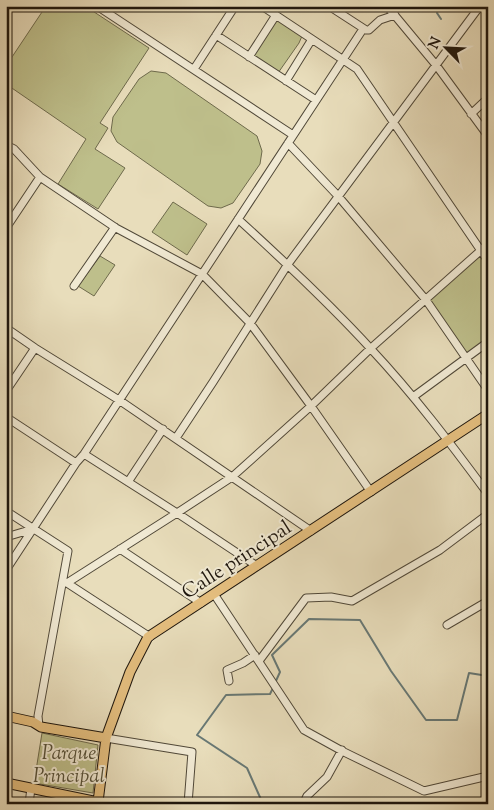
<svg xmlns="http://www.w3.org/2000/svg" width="494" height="810" font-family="'Sorts Mill Goudy',serif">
  <rect width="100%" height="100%" fill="#e8ddbb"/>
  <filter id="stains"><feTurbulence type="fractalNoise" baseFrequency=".004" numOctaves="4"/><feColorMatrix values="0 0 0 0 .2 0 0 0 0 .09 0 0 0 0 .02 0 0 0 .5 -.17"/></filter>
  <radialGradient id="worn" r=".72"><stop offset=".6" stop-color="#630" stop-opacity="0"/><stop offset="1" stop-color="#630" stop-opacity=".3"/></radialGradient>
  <path fill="#bebf8b" stroke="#6e6a4c" d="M 46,6 L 85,6 L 149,48 L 100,123 L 108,128 L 95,149 L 125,168 L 98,209 L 58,184 L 86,139 L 6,84 L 6,66 Z
    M 276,19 L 302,36 L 299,43 L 278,73 L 253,56 Z
    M 151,71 L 166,73 L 257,136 L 262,151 L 260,164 L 233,203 L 221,208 L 208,206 L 117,142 L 111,131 L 113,117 L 139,79 Z
    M 173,202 L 207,224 L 187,255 L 152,232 Z
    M 480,251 L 488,261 L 488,342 L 466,358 L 426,300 Z
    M 100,256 L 115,265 L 94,296 L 78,286 Z
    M 42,733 L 98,745 L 93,793 L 34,783 Z"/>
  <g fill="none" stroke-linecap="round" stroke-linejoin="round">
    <path stroke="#687874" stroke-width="2" d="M 438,6 L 437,13 L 441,19
      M 275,683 L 280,672 L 272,655 L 309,619 L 360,620 L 391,671 L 426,720 L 457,720 L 469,673 L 488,676
      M 263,804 L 247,768 L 197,735 L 226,695 L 270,694 L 273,688"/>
    <g stroke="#504838" stroke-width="9">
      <path id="minor" d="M 97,6 L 293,135
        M 262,6 L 357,69 L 488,261
        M 329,6 L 366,30 L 369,30 L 380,20 L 395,15
        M 387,6 L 436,65 L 488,136
        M 216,35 L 316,100
        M 249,57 L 276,15
        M 194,69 L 235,6
        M 286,81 L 312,39
        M 471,114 L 488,98
        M 288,143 L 338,196 L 426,300 L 488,390
        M 6,145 L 14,149 L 40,177 L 116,228 L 202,274 L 250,323 L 311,406 L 371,492
        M 238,219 C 284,261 329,303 371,349 C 414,395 451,444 488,494
        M 6,228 L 40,177
        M 74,286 L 115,227
        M 6,328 L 35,348 L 119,400 L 311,531
        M 6,391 L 35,348
        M 413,397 L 488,342
        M 6,417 L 76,463
        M 176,438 L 213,382 L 288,264 L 480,6
        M 84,454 L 177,513 L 257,566
        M 128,482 L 163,429
        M 6,511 L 68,551 L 38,716 L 39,726
        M 6,537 L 33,529
        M 120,549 L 201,603
        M 6,570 L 76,463 L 84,454 L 363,29
        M 62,583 L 67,583 L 177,513 L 232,477 L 311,406 L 371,348 L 488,244
        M 67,583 L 150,637
        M 214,594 L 304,730 L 344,752 L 424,791 L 488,776
        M 447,625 L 488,601
        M 259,661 L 306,598 L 331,597 L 352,601 L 440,550 L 488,514
        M 229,681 L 227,670 L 243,663 L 255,655
        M 106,738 L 192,752 L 188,804
        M 306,798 L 307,796 L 327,777 L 342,750
        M 29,804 L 31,788"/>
    </g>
    <g stroke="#1e160d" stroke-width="11">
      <path id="major" d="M 6,716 L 33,722 L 41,727 L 106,738
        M 6,783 L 98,802 L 106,738 L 130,672 L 148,637 L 488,414"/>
    </g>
    <use href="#minor" stroke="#f0e9d3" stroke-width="7"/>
    <use href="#major" stroke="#e4be7e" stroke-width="9"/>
  </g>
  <g text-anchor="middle" stroke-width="4" stroke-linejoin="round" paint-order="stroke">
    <g font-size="20" fill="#1e160d" stroke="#f0e9d3">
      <text transform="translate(236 559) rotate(-33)" y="7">Calle principal</text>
    </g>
    <g font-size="20" font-style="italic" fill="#565139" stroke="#f0e9d3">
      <text x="69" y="759">Parque<tspan x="69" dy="23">Principal</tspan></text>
    </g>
  </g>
  <rect width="494" height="810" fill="none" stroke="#e8ddbb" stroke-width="25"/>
  <rect x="8" y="8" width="479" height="795" fill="none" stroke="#1e160d" stroke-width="2.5"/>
  <rect x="12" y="12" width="469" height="785" fill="none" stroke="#1e160d"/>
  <g transform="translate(446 48) rotate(294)" stroke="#f0e9d3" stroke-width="4" paint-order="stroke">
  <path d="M0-4L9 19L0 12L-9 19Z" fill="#1e160d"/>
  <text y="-8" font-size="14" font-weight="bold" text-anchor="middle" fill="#1e160d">N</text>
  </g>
  <rect width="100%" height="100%" filter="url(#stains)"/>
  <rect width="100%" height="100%" fill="url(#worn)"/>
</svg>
